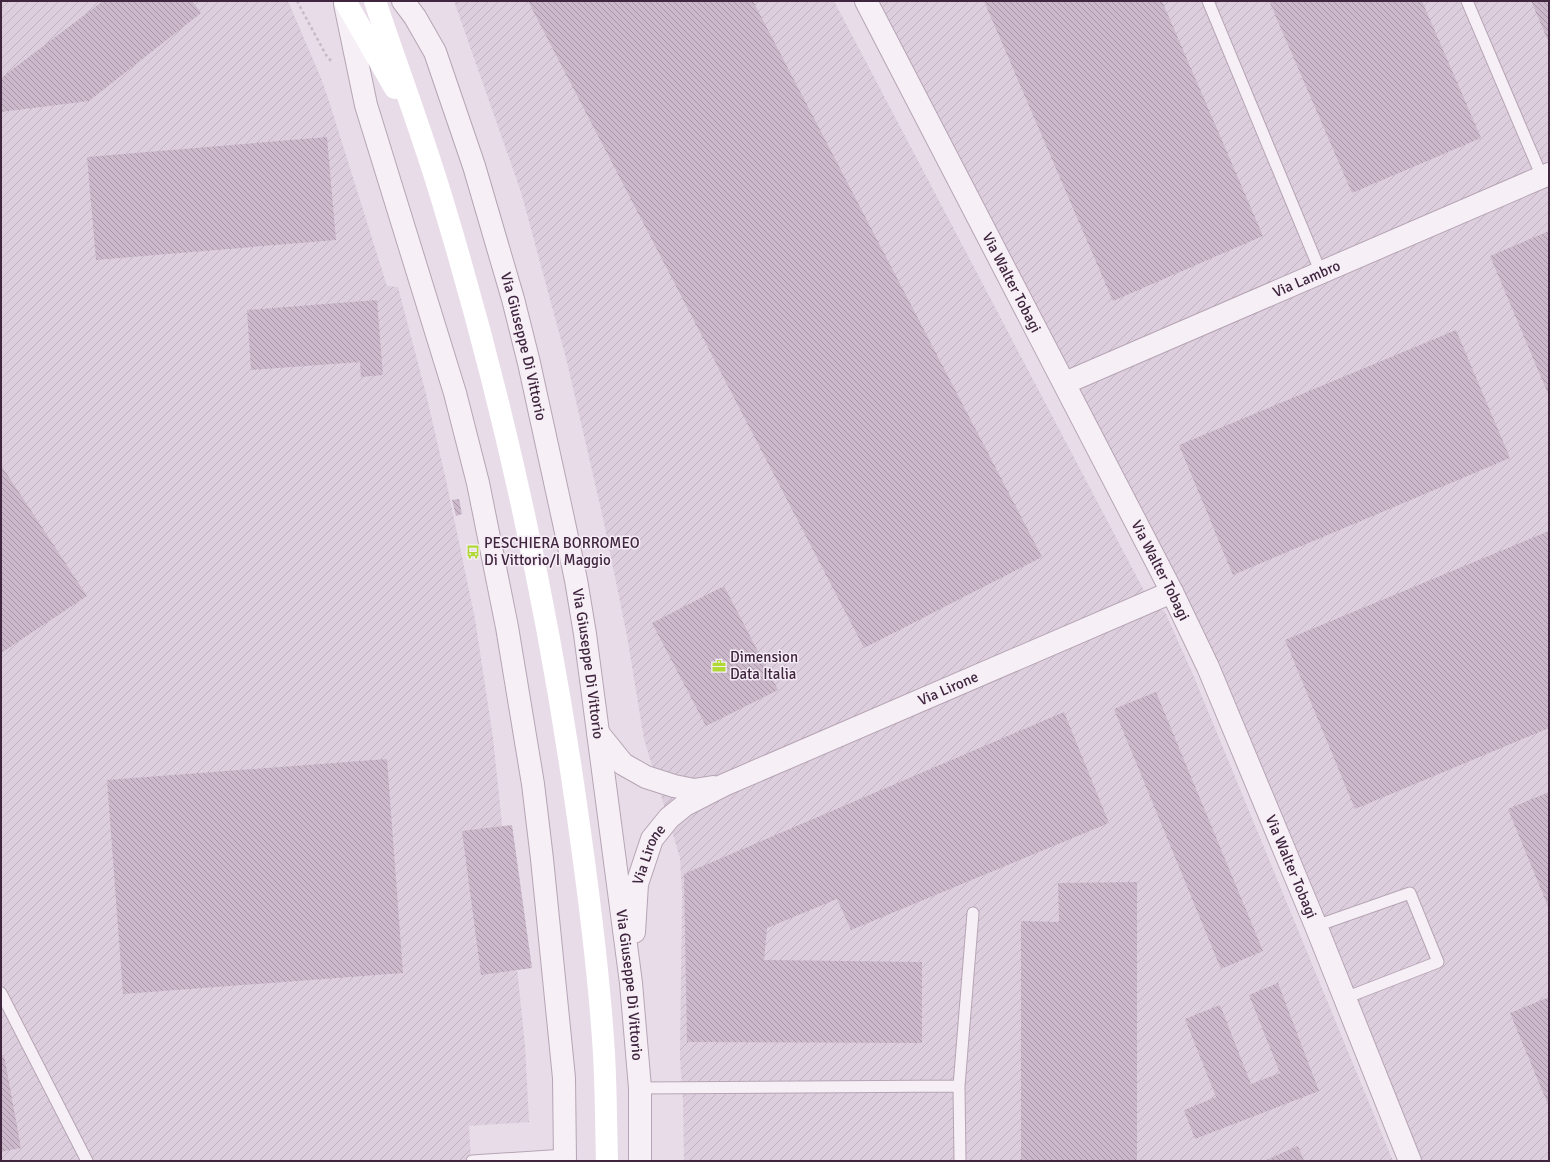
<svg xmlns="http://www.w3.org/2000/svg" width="1550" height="1162" font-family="Signika,sans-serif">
  <defs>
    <pattern id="industrial-furrows" width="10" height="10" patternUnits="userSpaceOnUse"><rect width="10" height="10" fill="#ddcedd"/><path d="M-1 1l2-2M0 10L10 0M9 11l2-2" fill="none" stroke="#bfb1bf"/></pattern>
    <pattern id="building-back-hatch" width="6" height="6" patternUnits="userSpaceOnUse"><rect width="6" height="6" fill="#cbb9cb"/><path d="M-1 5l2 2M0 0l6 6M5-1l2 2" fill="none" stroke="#a696a6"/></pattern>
  </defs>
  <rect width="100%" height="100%" fill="#e8dce8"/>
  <path fill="url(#industrial-furrows)" d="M 1,1 L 288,1 L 321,78 L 328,98 L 387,286 L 398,287 L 426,394 L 446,480 L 475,619 L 493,738 L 525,1045 L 529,1122 L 469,1126 L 471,1161 L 1,1161 Z
    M 454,1 L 834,1 L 1150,602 L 1165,612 L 1194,677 L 1393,1161 L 684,1161 L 683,1101 L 680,1058 L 682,895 L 680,858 L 644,739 L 627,636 L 603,518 L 567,362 L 521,192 Z
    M 866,1 L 1549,1 L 1549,1161 L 1410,1161 L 1208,667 Z"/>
  <path fill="url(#building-back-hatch)" d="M 103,1 L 192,1 L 201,13 L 89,101 L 1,112 L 1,78 Z
    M 528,1 L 753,1 L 1042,557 L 864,648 Z
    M 984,1 L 1162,1 L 1263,236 L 1113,301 Z
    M 1269,1 L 1422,1 L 1481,138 L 1352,193 Z
    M 1531,1 L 1549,1 L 1549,43 Z
    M 327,137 L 336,240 L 96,260 L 87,157 Z
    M 1549,231 L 1549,396 L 1490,256 Z
    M 377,300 L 383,375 L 361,377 L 360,362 L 251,370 L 247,310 Z
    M 1456,330 L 1510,458 L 1233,575 L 1179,445 Z
    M 1,465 L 87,596 L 1,653 Z
    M 459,499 L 462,514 L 456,516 L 452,500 Z
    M 1549,531 L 1549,728 L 1355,809 L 1285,640 Z
    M 724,586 L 778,690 L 706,726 L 652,623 Z
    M 1156,692 L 1263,951 L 1221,969 L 1114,709 Z
    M 1064,712 L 1109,823 L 851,930 L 837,899 L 767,928 L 764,960 L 922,962 L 922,1043 L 687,1042 L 684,874 Z
    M 387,759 L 403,973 L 123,994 L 107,780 Z
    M 1549,792 L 1549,909 L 1508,809 Z
    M 512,825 L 532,968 L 481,975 L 462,831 Z
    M 1137,882 L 1137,1161 L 1021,1161 L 1021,921 L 1059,922 L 1058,883 Z
    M 1278,983 L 1319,1091 L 1195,1139 L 1184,1110 L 1216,1097 L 1185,1019 L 1220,1005 L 1251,1084 L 1280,1073 L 1249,995 Z
    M 1549,997 L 1549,1107 L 1510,1013 Z
    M 4,1055 L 21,1148 L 1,1152 L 1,1056 Z
    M 1298,1146 L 1304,1161 L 1264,1161 Z"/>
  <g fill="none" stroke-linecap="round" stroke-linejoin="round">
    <g stroke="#b6a5b5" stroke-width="13">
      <path id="lane" d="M 1208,1 L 1321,273
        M 1467,1 L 1542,177
        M 1316,926 L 1410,893 L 1438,962 L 1345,998
        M 1,993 L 87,1161
        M 959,1086 L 973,913
        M 640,1088 L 959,1086 L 960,1161
        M 472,1161 L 565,1155"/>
    </g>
    <g stroke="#b6a5b5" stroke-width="24">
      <g id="street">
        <path id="s1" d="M 403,1 L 415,17 L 435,52 L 474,166 L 513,299 L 529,363 L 564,523 L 576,580 L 585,634 L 631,983 L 640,1088 L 640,1161"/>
        <path id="s2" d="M 866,1 L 1172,592 L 1208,667 L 1316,926 L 1410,1161"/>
        <path d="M 345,4 L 366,105 L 455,393 L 478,483 L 507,627 L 533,784 L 542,859 L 564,1078 L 565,1161"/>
        <path id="s3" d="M 1065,383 L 1549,174"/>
        <path d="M 598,733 L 623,764 L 646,777 L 674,786 L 694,790 L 713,787"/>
        <path id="s4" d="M 634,932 L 637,884 L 652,839 L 669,818 L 685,805 L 724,785 L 1172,592"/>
      </g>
    </g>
    <path stroke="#c7bac6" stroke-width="2.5" stroke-dasharray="3 3" stroke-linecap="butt" d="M 297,1 L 326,55 L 331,61"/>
    <use href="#lane" stroke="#f6eff6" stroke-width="11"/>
    <use href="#street" stroke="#f6eff6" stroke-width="22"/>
    <path stroke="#fff" stroke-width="22" d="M 345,1 L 395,88
      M 375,1 C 397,67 422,132 442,199 C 502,397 547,600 576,804 C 588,887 599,970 604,1054 C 606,1089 606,1125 607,1161"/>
  </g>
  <defs>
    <g id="bus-bare" transform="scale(1.08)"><path d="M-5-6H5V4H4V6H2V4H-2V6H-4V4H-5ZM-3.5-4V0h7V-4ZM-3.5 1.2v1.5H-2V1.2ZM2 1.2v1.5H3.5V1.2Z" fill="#b0d935" stroke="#f5ecf5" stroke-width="2.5" paint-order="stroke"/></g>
    <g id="office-bare" transform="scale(1.08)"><path d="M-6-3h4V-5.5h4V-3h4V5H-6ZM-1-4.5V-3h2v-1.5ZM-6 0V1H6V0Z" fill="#b0d935" stroke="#f5ecf5" stroke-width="2.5" paint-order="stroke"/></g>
  </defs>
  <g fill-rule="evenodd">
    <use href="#bus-bare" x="473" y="552"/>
    <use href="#office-bare" x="719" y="666"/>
  </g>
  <g text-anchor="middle" stroke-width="3" stroke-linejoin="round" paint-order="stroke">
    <g font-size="15" fill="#40253f" stroke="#f5ecf5">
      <text dy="5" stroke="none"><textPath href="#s3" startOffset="263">Via Lambro</textPath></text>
      <text dy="5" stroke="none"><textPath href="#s2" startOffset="317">Via Walter Tobagi</textPath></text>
      <text dy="5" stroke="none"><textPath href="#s1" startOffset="368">Via Giuseppe Di Vittorio</textPath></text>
      <text dy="5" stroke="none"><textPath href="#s2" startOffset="641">Via Walter Tobagi</textPath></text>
      <text dy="5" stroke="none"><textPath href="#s1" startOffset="692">Via Giuseppe Di Vittorio</textPath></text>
      <text dy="5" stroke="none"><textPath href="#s4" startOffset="431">Via Lirone</textPath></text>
      <text dy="5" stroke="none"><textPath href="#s4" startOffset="80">Via Lirone</textPath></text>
      <text dy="5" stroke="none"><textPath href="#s2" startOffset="965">Via Walter Tobagi</textPath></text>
      <text dy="5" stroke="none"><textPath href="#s1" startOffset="1016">Via Giuseppe Di Vittorio</textPath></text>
    </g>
    <g font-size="15" fill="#40253f" stroke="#f5ecf5" text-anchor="start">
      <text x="484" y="548">PESCHIERA BORROMEO<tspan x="484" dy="17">Di Vittorio/I Maggio</tspan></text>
      <text x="730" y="662">Dimension<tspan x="730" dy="17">Data Italia</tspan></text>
    </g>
  </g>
  <rect width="1550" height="1162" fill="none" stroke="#40253f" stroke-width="4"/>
</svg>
